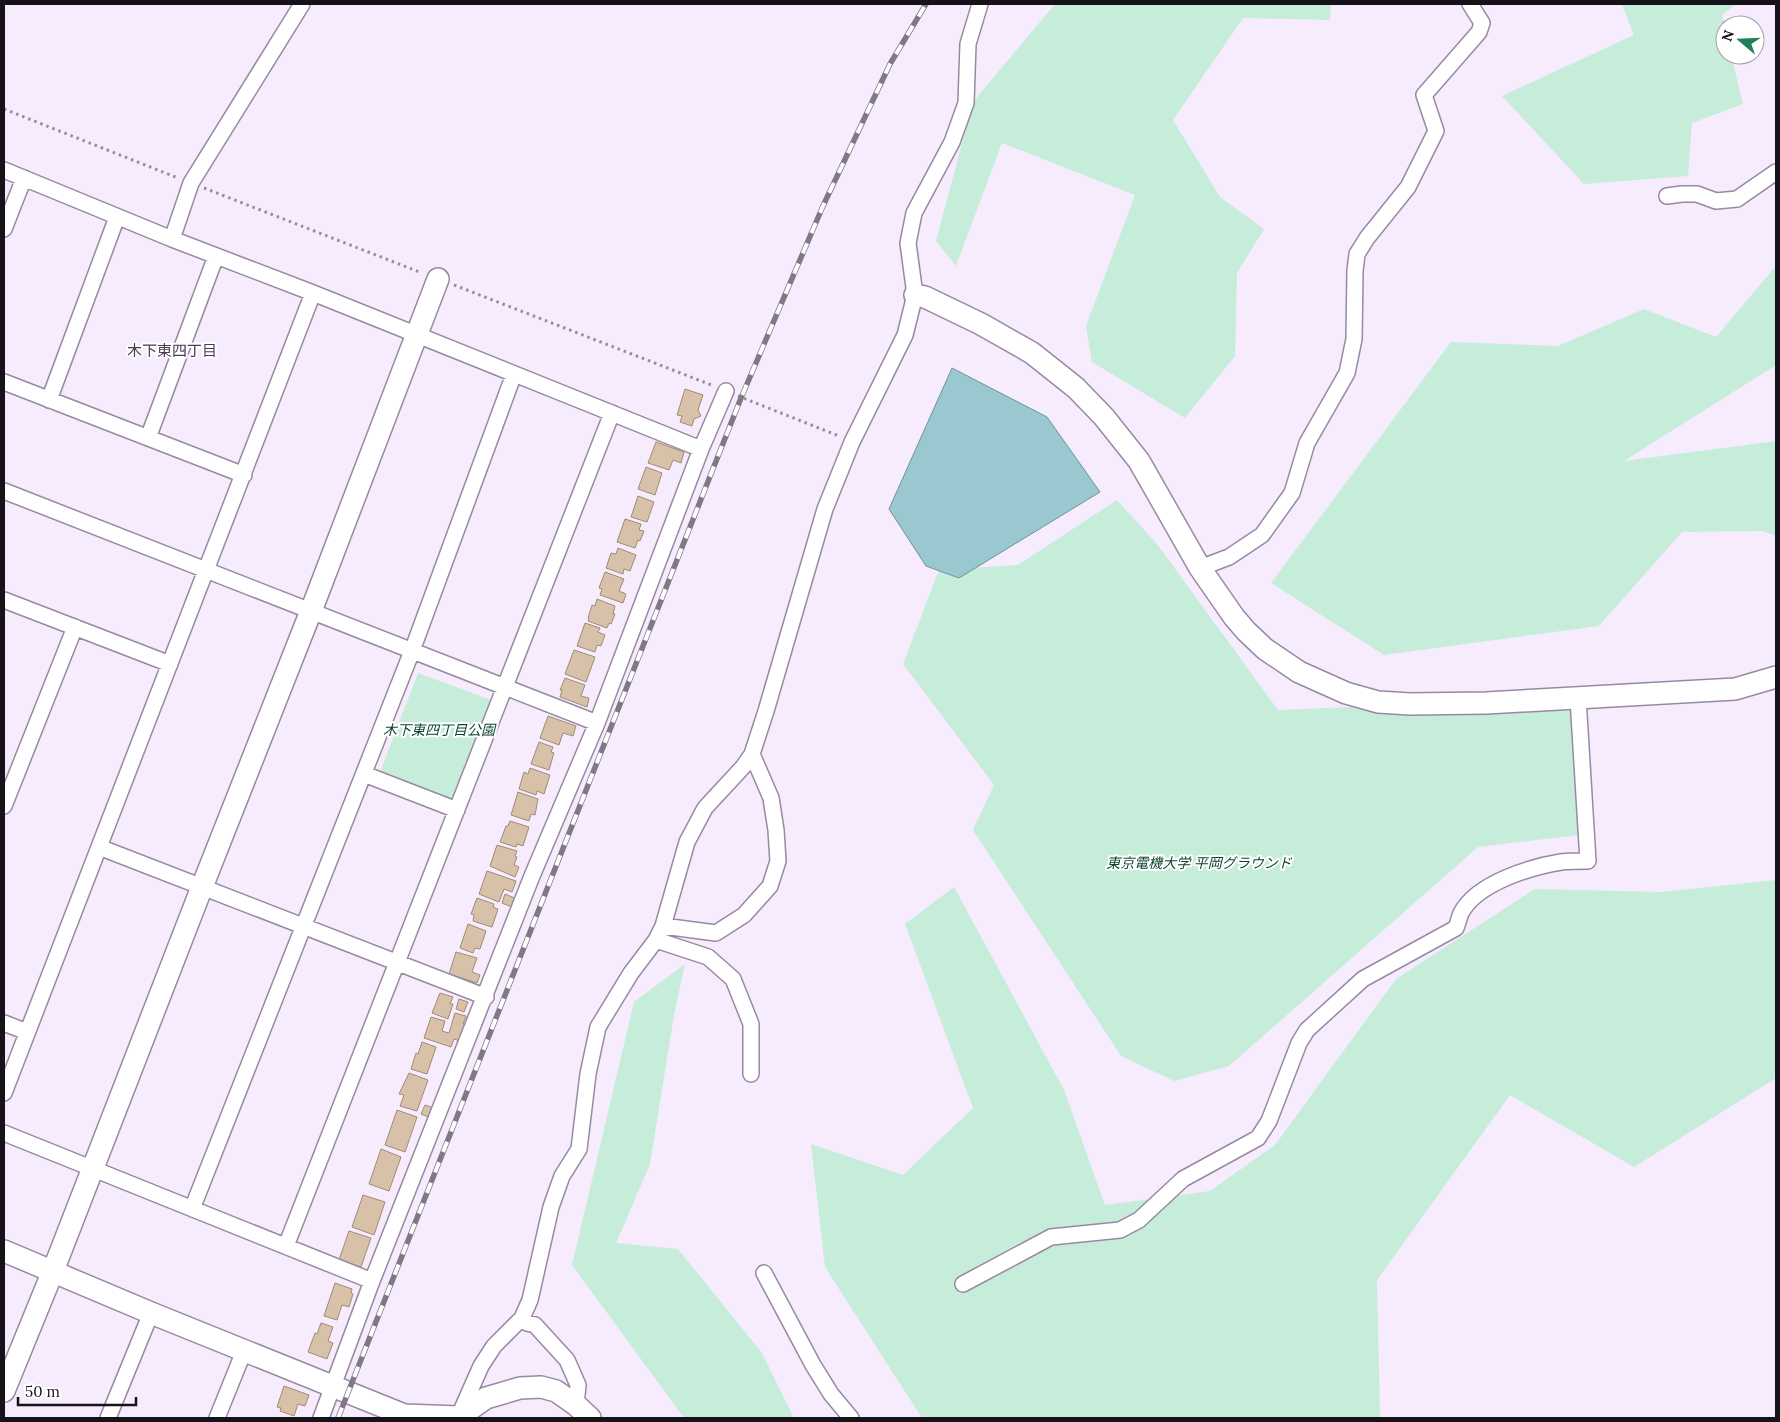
<svg xmlns="http://www.w3.org/2000/svg" width="1780" height="1422" font-family="Lora,'Noto Sans JP',serif">
  <rect width="100%" height="100%" fill="#f6ecfd"/>
  <path fill="#c6ecda" d="M 1055,4 L 1331,4 L 1330,20 L 1243,18 L 1173,120 L 1220,197 L 1264,229 L 1237,273 L 1235,356 L 1185,418 L 1092,362 L 1086,326 L 1135,195 L 1002,143 L 956,266 L 936,241 L 973,102 Z
    M 1622,4 L 1736,4 L 1722,15 L 1725,27 L 1725,55 L 1731,55 L 1743,104 L 1692,123 L 1688,176 L 1584,184 L 1502,96 L 1634,35 Z
    M 1776,266 L 1776,365 L 1624,461 L 1776,441 L 1776,536 L 1763,531 L 1682,532 L 1599,626 L 1384,655 L 1271,583 L 1451,342 L 1558,346 L 1644,309 L 1716,337 Z
    M 1117,500 L 1157,544 L 1278,710 L 1578,698 L 1587,834 L 1478,847 L 1229,1066 L 1174,1081 L 1121,1056 L 973,830 L 994,785 L 903,664 L 939,570 L 1018,565 Z
    M 418,673 L 494,701 L 452,806 L 379,775 Z
    M 1776,880 L 1776,1078 L 1634,1167 L 1510,1095 L 1377,1280 L 1380,1418 L 922,1418 L 825,1267 L 811,1144 L 903,1175 L 973,1108 L 905,924 L 954,887 L 1064,1090 L 1105,1205 L 1210,1191 L 1275,1145 L 1396,979 L 1535,889 L 1661,892 Z
    M 685,964 L 674,1015 L 650,1164 L 616,1243 L 678,1249 L 762,1353 L 794,1418 L 684,1418 L 572,1265 L 634,1002 Z"/>
  <path fill="#99c8d0" stroke="#729199" d="M 952,368 L 1047,417 L 1100,492 L 959,578 L 926,566 L 889,509 Z"/>
  <path fill="#d8c1a9" stroke="#a18b74" d="M 685,389 L 703,395 L 698,410 L 701,416 L 694,419 L 692,426 L 680,422 L 682,416 L 677,415 Z
    M 656,442 L 684,452 L 681,463 L 673,460 L 669,470 L 648,463 Z
    M 646,467 L 662,473 L 655,495 L 638,489 Z
    M 638,496 L 654,502 L 647,522 L 631,517 Z
    M 625,519 L 641,524 L 639,530 L 644,531 L 640,541 L 638,540 L 635,548 L 617,542 Z
    M 618,548 L 636,555 L 630,571 L 624,569 L 623,574 L 606,568 L 611,553 L 616,554 Z
    M 605,572 L 624,579 L 619,591 L 626,594 L 623,603 L 600,595 L 602,589 L 599,588 Z
    M 597,599 L 615,606 L 613,614 L 615,614 L 611,624 L 609,623 L 607,628 L 588,621 L 589,618 L 588,618 L 592,605 L 595,606 Z
    M 585,623 L 600,628 L 598,632 L 605,635 L 601,646 L 597,645 L 595,652 L 577,646 Z
    M 574,650 L 595,657 L 586,682 L 565,674 Z
    M 565,678 L 585,685 L 581,696 L 589,698 L 587,707 L 560,697 L 562,690 L 560,690 Z
    M 548,716 L 576,726 L 573,736 L 563,733 L 559,745 L 540,738 Z
    M 539,742 L 553,747 L 551,752 L 554,753 L 549,770 L 531,764 Z
    M 530,768 L 550,775 L 544,794 L 537,791 L 536,795 L 519,789 L 524,772 L 528,774 Z
    M 518,792 L 538,799 L 535,815 L 531,814 L 529,821 L 511,815 Z
    M 510,821 L 529,827 L 523,846 L 517,844 L 516,847 L 500,842 L 506,826 L 508,826 Z
    M 497,845 L 517,851 L 515,856 L 517,857 L 514,865 L 519,867 L 515,877 L 490,866 Z
    M 487,871 L 516,881 L 512,892 L 504,889 L 499,902 L 479,894 Z
    M 505,894 L 517,899 L 514,908 L 502,903 Z
    M 477,898 L 494,904 L 493,907 L 498,909 L 492,927 L 473,921 L 474,915 L 471,914 Z
    M 468,924 L 486,931 L 480,949 L 475,948 L 473,953 L 460,948 Z
    M 456,952 L 477,958 L 472,972 L 480,975 L 477,983 L 449,974 Z
    M 440,993 L 453,997 L 450,1004 L 453,1004 L 448,1019 L 432,1013 Z
    M 459,999 L 468,1002 L 464,1012 L 456,1009 Z
    M 455,1013 L 466,1016 L 463,1024 L 466,1025 L 460,1041 L 454,1039 L 451,1047 L 424,1038 L 431,1017 L 445,1021 L 442,1031 L 449,1033 Z
    M 422,1042 L 436,1047 L 427,1074 L 411,1069 L 416,1053 L 418,1054 Z
    M 409,1073 L 428,1080 L 417,1111 L 400,1106 L 404,1095 L 399,1094 Z
    M 425,1105 L 434,1108 L 431,1118 L 421,1114 Z
    M 397,1110 L 417,1117 L 405,1152 L 385,1145 Z
    M 381,1149 L 401,1157 L 389,1191 L 369,1184 Z
    M 363,1195 L 385,1202 L 374,1235 L 352,1227 Z
    M 349,1231 L 371,1238 L 361,1267 L 339,1260 Z
    M 335,1283 L 352,1289 L 351,1293 L 353,1294 L 349,1307 L 342,1305 L 337,1320 L 324,1316 Z
    M 321,1323 L 333,1327 L 328,1341 L 333,1343 L 327,1359 L 308,1352 L 315,1333 L 317,1334 Z
    M 284,1386 L 309,1395 L 305,1406 L 298,1404 L 294,1416 L 280,1411 L 281,1408 L 277,1407 Z"/>
  <g fill="none" stroke-linecap="round" stroke-linejoin="round">
    <g stroke="#9889a3" stroke-width="18">
      <path id="street" d="M 4,170 L 172,239 L 191,183 L 302,4
        M 1667,196 L 1682,194 L 1697,194 L 1716,201 L 1737,199 L 1776,172
        M 4,229 L 24,178
        M 172,239 L 313,293 L 701,449
        M 4,382 L 244,475
        M 49,400 L 117,217
        M 148,438 L 216,256
        M 4,491 L 597,723
        M 1200,568 L 1229,557 L 1262,535 L 1292,493 L 1307,443 L 1347,373 L 1354,339 L 1355,271 L 1357,254 L 1367,238 L 1408,187 L 1436,131 L 1424,95 L 1479,32 L 1482,23 L 1470,4
        M 4,600 L 170,664
        M 364,774 L 457,810
        M 4,806 L 75,627
        M 99,847 L 486,997
        M 663,926 L 716,933 L 744,915 L 770,886 L 778,861 L 776,830 L 771,798 L 752,754
        M 656,940 L 708,957 L 733,979 L 751,1024 L 751,1074
        M 4,1023 L 27,1032
        M 4,1093 L 313,293
        M 4,1133 L 372,1281
        M 192,1209 L 412,651 L 514,374
        M 286,1246 L 612,413
        M 764,1273 L 813,1365 L 831,1394 L 851,1418
        M 963,1284 L 1051,1237 L 1120,1230 L 1139,1220 L 1183,1179 L 1258,1138 L 1269,1121 L 1299,1043 L 1307,1030 L 1363,979 L 1456,928 C 1458,923 1459,918 1461,913 C 1477,883 1530,867 1561,862 C 1570,861 1580,861 1588,861 L 1578,698
        M 522,1318 L 527,1323 L 535,1325 L 567,1360 L 578,1385 L 576,1405
        M 108,1418 L 151,1313
        M 217,1418 L 244,1351
        M 321,1418 L 372,1281 L 532,876 L 597,723 L 701,449 L 726,391
        M 458,1418 L 481,1366 L 494,1346 L 522,1318 L 530,1300 L 551,1207 L 562,1176 L 579,1149 L 588,1074 L 598,1027 L 631,973 L 656,940 L 663,926 L 687,842 L 705,808 L 743,767 L 752,754 L 766,711 L 825,509 L 852,442 L 905,335 L 915,295 L 908,243 L 914,213 L 952,142 L 966,103 L 968,44 L 980,4"/>
    </g>
    <g stroke="#9889a3" stroke-width="24">
      <path id="secondary" d="M 915,295 L 925,297 L 981,324 L 1032,353 L 1076,388 L 1104,417 L 1139,461 L 1200,568 L 1234,617 L 1246,631 L 1265,649 L 1299,672 L 1346,693 L 1378,702 L 1410,704 L 1486,703 L 1735,689 L 1776,677
        M 4,1251 L 151,1313 L 404,1415 L 459,1417 L 486,1398 L 520,1388 L 541,1387 L 556,1391 L 576,1405 L 590,1418
        M 4,1391 L 53,1271 L 202,887 L 311,611 L 438,279"/>
    </g>
    <path stroke="#968d9b" stroke-width="3" stroke-dasharray="2.5 4" stroke-linecap="butt" d="M 4,109 L 178,178
      M 204,188 L 422,273
      M 454,285 L 714,386
      M 738,396 L 839,436"/>
    <use href="#street" stroke="#fff" stroke-width="15"/>
    <use href="#secondary" stroke="#fff" stroke-width="21"/>
    <g stroke="#807885" stroke-width="5.5">
      <path id="rail" d="M 338,1418 L 741,398 L 823,206 L 890,64 L 926,4"/>
    </g>
    <use href="#rail" stroke="#fff" stroke-width="4" stroke-dasharray="11" stroke-linecap="butt"/>
  </g>
  <g text-anchor="middle" stroke-width="4" stroke-linejoin="round" paint-order="stroke">
    <g font-size="14" font-style="italic" fill="#0d432f" stroke="#fff">
      <text x="439" y="735">木下東四丁目公園</text>
      <text x="1199" y="868">東京電機大学 平岡グラウンド</text>
    </g>
    <g font-size="15" fill="#493b52" stroke="#fff">
      <text x="172" y="356">木下東四丁目</text>
    </g>
  </g>
  <rect width="1780" height="1422" fill="none" stroke="#17111a" stroke-width="10"/>
  <g transform="translate(1740 40) rotate(289)"><circle r="24" fill="#ffffff" stroke="#a2a0a3"/>
  <path d="M0-4L9 19L0 12L-9 19Z" fill="#228057"/>
  <text y="-8" font-size="14" font-weight="bold" text-anchor="middle" fill="#17111a">N</text>
  </g>
  <path d="M18 1397v8h118v-8" fill="none" stroke="#17111a" stroke-width="2.5"/>
  <text x="25" y="1397" font-size="15" fill="#17111a" stroke="#ffffff" stroke-width="4" paint-order="stroke">50 m</text>
</svg>
